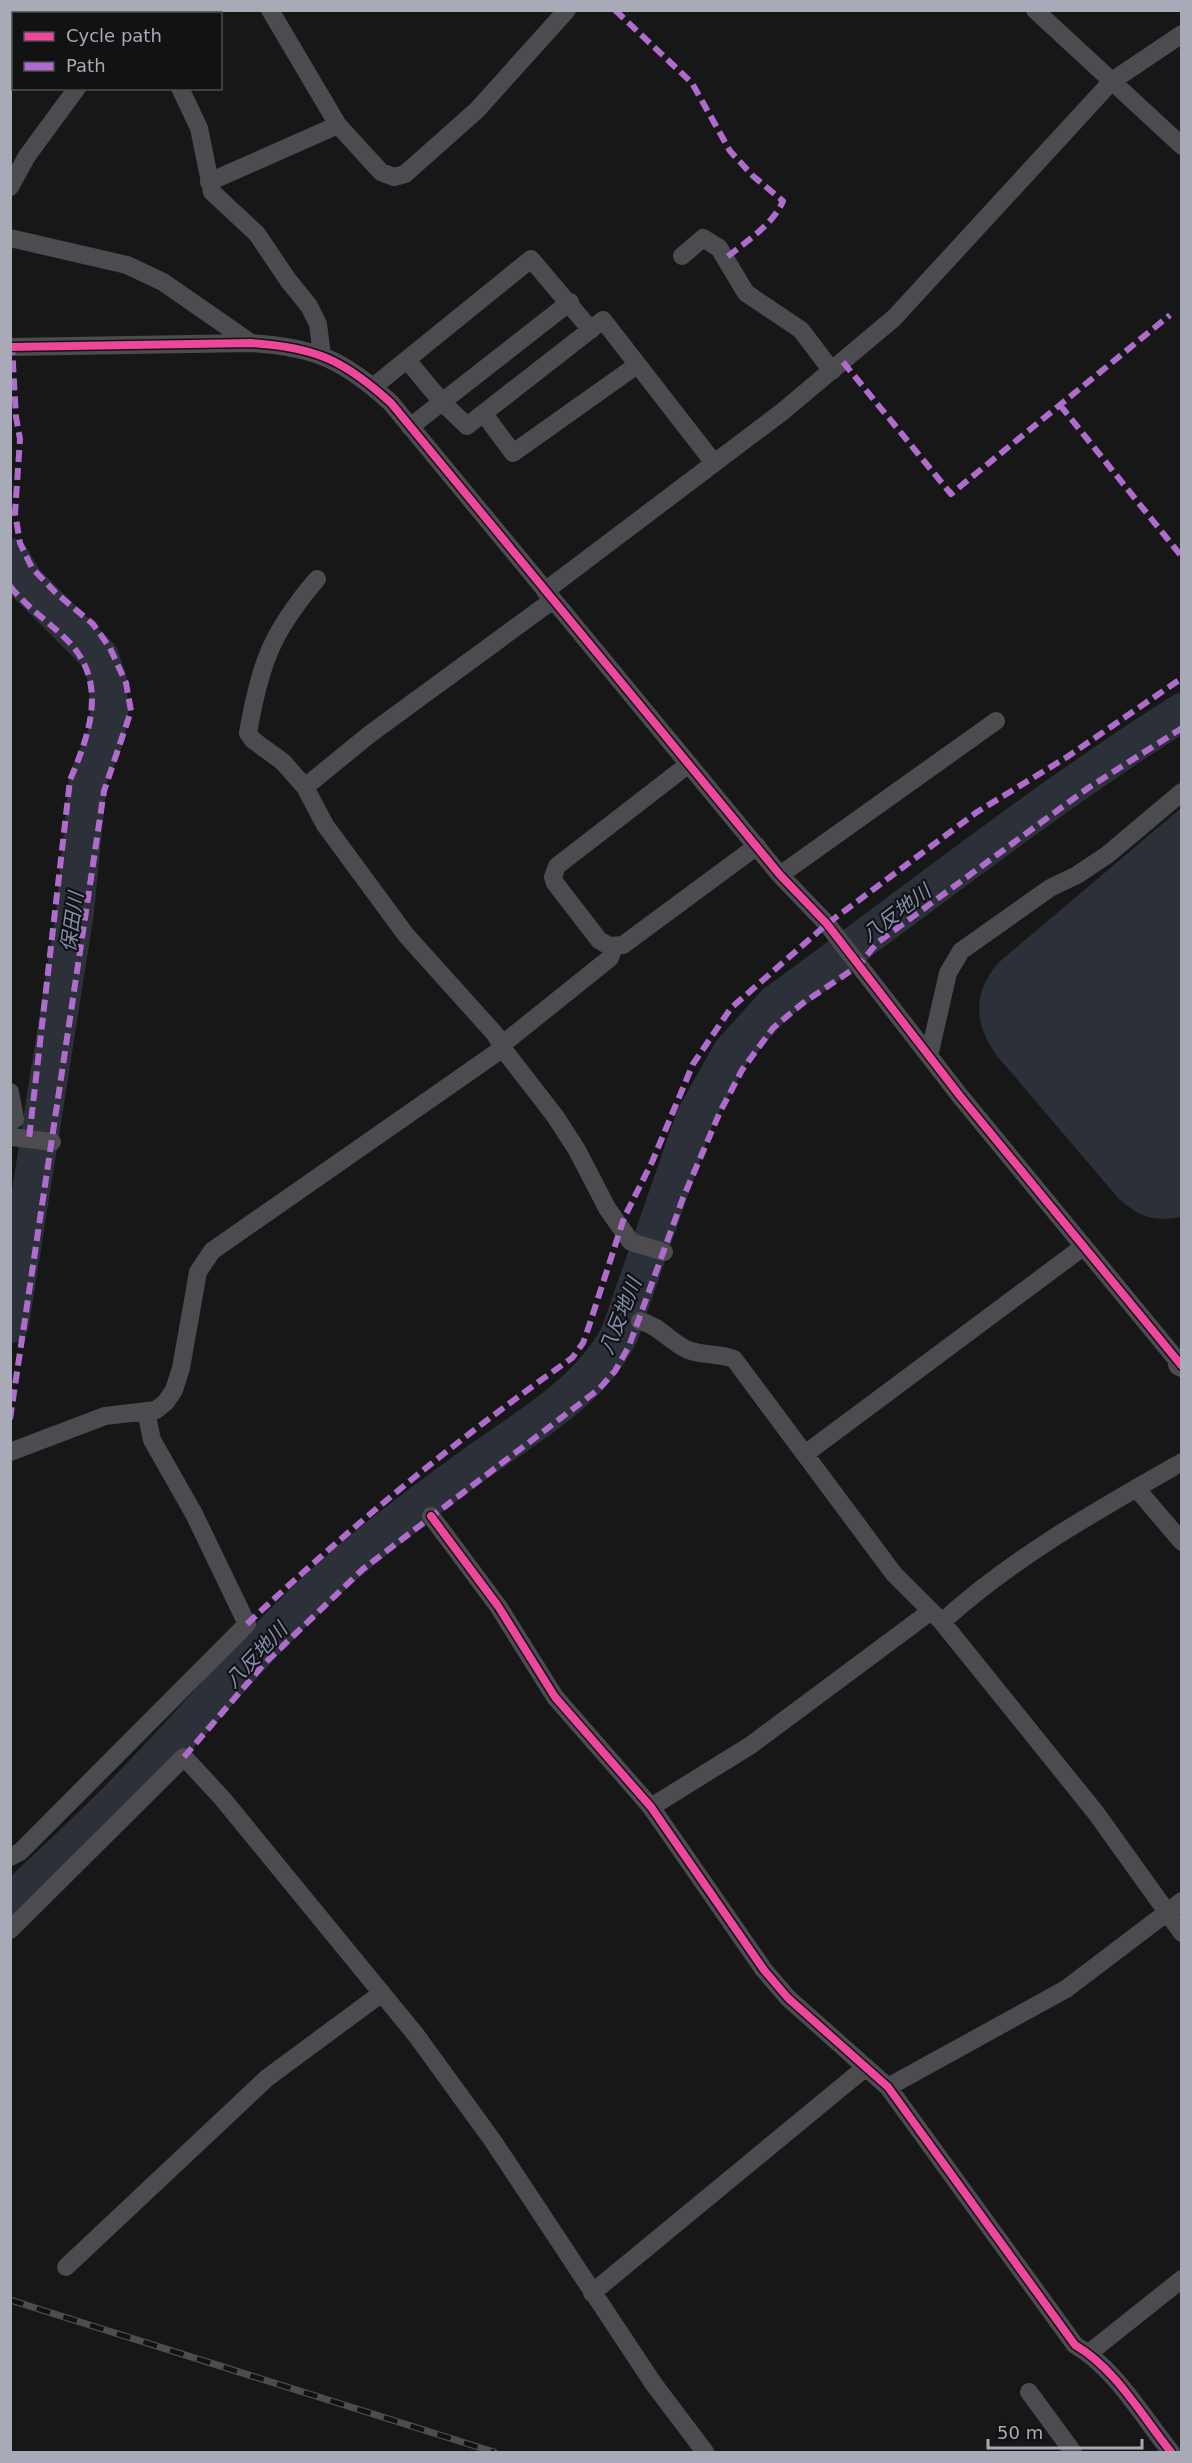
<svg xmlns="http://www.w3.org/2000/svg" width="1192" height="2463" font-family="'DejaVu Sans','Noto Sans JP',sans-serif">
  <rect width="100%" height="100%" fill="#171718"/>
  <path fill="#2b3039" d="M 1181,808 L 1181,1217 C 1154,1222 1139,1217 1119,1199 L 997,1056 C 974,1024 972,994 998,963 Z"/>
  <g fill="none" stroke-linecap="round" stroke-linejoin="round">
    <path stroke="#2b3039" stroke-width="38" d="M 10,557 L 25,582 L 100,657 L 108,681 L 109,712 L 106,736 L 88,779 L 75,912 L 10,1324
      M 10,1903 C 53,1862 97,1823 137,1780 C 199,1716 256,1646 321,1586 C 369,1542 421,1503 474,1465 C 526,1427 591,1392 620,1333 L 695,1117 L 731,1053 L 775,1004 C 910,906 1040,802 1182,712"/>
    <path stroke="#4c4c50" stroke-width="18" d="M 270,10 L 338,125 L 381,172 L 394,177 L 405,174 L 477,110 L 567,10
      M 1035,10 L 1182,146
      M 169,14 L 173,10
      M 180,88 L 199,128 L 212,192 L 257,234 L 288,280 L 309,306 L 318,324 L 322,355
      M 209,182 L 338,125
      M 10,187 L 27,156 L 77,88
      M 10,238 L 127,265 L 163,282 L 251,343
      M 682,256 L 703,238 L 719,248 L 746,293 L 801,330 L 832,371
      M 10,347 L 251,343 C 315,347 344,360 391,403 L 780,875 L 827,924 L 960,1096 L 1182,1366
      M 407,360 L 442,402 L 467,426 L 603,320 L 714,463
      M 373,387 L 531,259 L 591,330
      M 484,414 L 513,453 L 637,365
      M 410,427 L 570,302
      M 317,579 C 271,633 260,664 248,733 L 253,740 L 283,762 L 305,787 L 325,825 L 406,935 L 495,1034 L 507,1054 L 555,1116 L 577,1150 L 607,1208 L 626,1235 L 631,1242 L 664,1252
      M 545,591 L 782,412 L 894,318 L 1112,81 L 1182,34
      M 689,764 L 557,866 L 553,877 L 555,883 L 599,940 L 609,946 L 623,945 L 757,846
      M 305,787 L 370,734 L 553,600
      M 780,875 L 996,721
      M 929,1056 L 948,973 L 961,951 L 1050,888 L 1077,875 L 1107,855 L 1182,792
      M 10,1092 L 15,1119 L 10,1122
      M 12,1137 L 52,1142
      M 640,1321 C 660,1326 670,1342 688,1350 C 704,1356 719,1353 734,1359 L 894,1574 L 942,1622 L 1096,1813 L 1182,1933
      M 10,1452 L 105,1416 L 156,1410 L 166,1402 L 174,1390 L 181,1368 L 198,1272 L 212,1251 L 496,1053 L 509,1039 L 610,958 L 614,947
      M 805,1454 L 1083,1247
      M 1136,1488 L 1182,1542
      M 431,1516 L 498,1606 L 555,1697 L 651,1807 L 764,1970 L 788,1998 L 888,2087 L 1075,2345 C 1115,2368 1142,2416 1171,2452
      M 942,1622 C 1015,1556 1096,1511 1182,1462
      M 651,1807 L 751,1745 L 931,1611
      M 10,1857 L 20,1852 L 247,1624 L 194,1514 L 152,1440 L 146,1411
      M 10,1930 L 184,1757 L 222,1798 L 416,2035 L 493,2141 L 653,2383 L 705,2452
      M 888,2087 L 1066,1989 L 1182,1901
      M 66,2267 L 267,2078 L 382,1993
      M 592,2293 L 866,2067
      M 1089,2353 L 1182,2279
      M 1029,2392 L 1073,2452"/>
    <path stroke="#4c4c50" stroke-width="24" d="M 1180,1364 L 1182,1365"/>
    <g stroke="#4d4d51" stroke-width="7">
      <path id="rail" d="M 10,2300 L 494,2452"/>
    </g>
    <use href="#rail" stroke="#121213" stroke-width="4.5" stroke-dasharray="14" stroke-linecap="butt"/>
    <path stroke="#b06ccc" stroke-width="6" stroke-dasharray="12 6" stroke-linecap="butt" d="M 615,10 L 692,83 L 730,151 L 753,176 L 783,201 C 773,225 745,242 726,258
      M 843,362 L 951,494 L 1170,315
      M 1060,405 L 1182,557
      M 10,586 C 27,608 51,623 70,643 C 108,685 89,735 70,780 L 29,1139
      M 10,1419 L 104,791 L 131,711 L 126,683 L 110,648 L 93,624 L 56,593 L 32,568 L 20,543 L 15,513 L 20,439 L 16,417 L 12,347
      M 247,1624 C 350,1527 457,1439 572,1358 L 583,1343 L 589,1326 L 624,1218 L 652,1162 L 693,1064 L 731,1008 L 827,924 L 977,812 L 1067,757 L 1182,678
      M 184,1757 L 264,1664 L 363,1569 L 599,1389 L 615,1371 L 629,1346 L 683,1198 L 720,1112 L 742,1070 L 773,1028 L 803,1003 L 858,966 L 877,943 L 1088,788 L 1182,728"/>
    <g stroke="#121213" stroke-width="11">
      <path id="cycleway" d="M 10,347 L 251,343 C 315,347 344,360 391,403 L 780,875 L 827,924 L 960,1096 L 1182,1366
        M 431,1516 L 498,1606 L 555,1697 L 651,1807 L 764,1970 L 788,1998 L 888,2087 L 1075,2345 C 1115,2368 1142,2416 1171,2452"/>
    </g>
    <use href="#cycleway" stroke="#ed469a" stroke-width="8"/>
  </g>
  <g text-anchor="middle" stroke-width="4.5" stroke-linejoin="round" paint-order="stroke">
    <g font-size="20" font-style="italic" fill="#828fb1" stroke="#121213">
      <text transform="translate(896 913) rotate(-37)" y="7">八反地川</text>
      <text transform="translate(72 922) rotate(-82)" y="7">保田川</text>
      <text transform="translate(620 1316) rotate(-68)" y="7">八反地川</text>
      <text transform="translate(256 1655) rotate(-47)" y="7">八反地川</text>
    </g>
  </g>
  <rect width="1192" height="2463" fill="none" stroke="#a9aab8" stroke-width="24"/>
  <rect x="12" y="12" width="210" height="78" fill="#121213" stroke="#4e4f55" stroke-width="1.5"/>
  <rect x="24" y="32" width="30" height="9" fill="#ed469a" stroke="#4e4f55" stroke-width="1.5"/>
  <text x="66" y="42" font-size="18" fill="#a9aab8">Cycle path</text>
  <rect x="24" y="62" width="30" height="9" fill="#b06ccc" stroke="#4e4f55" stroke-width="1.5"/>
  <text x="66" y="72" font-size="18" fill="#a9aab8">Path</text>
  <path d="M988 2439v9h154v-9" fill="none" stroke="#a9aab8" stroke-width="3"/>
  <text x="997" y="2439" font-size="18" fill="#a9aab8" stroke="#121213" stroke-width="4.5" paint-order="stroke">50 m</text>
</svg>
